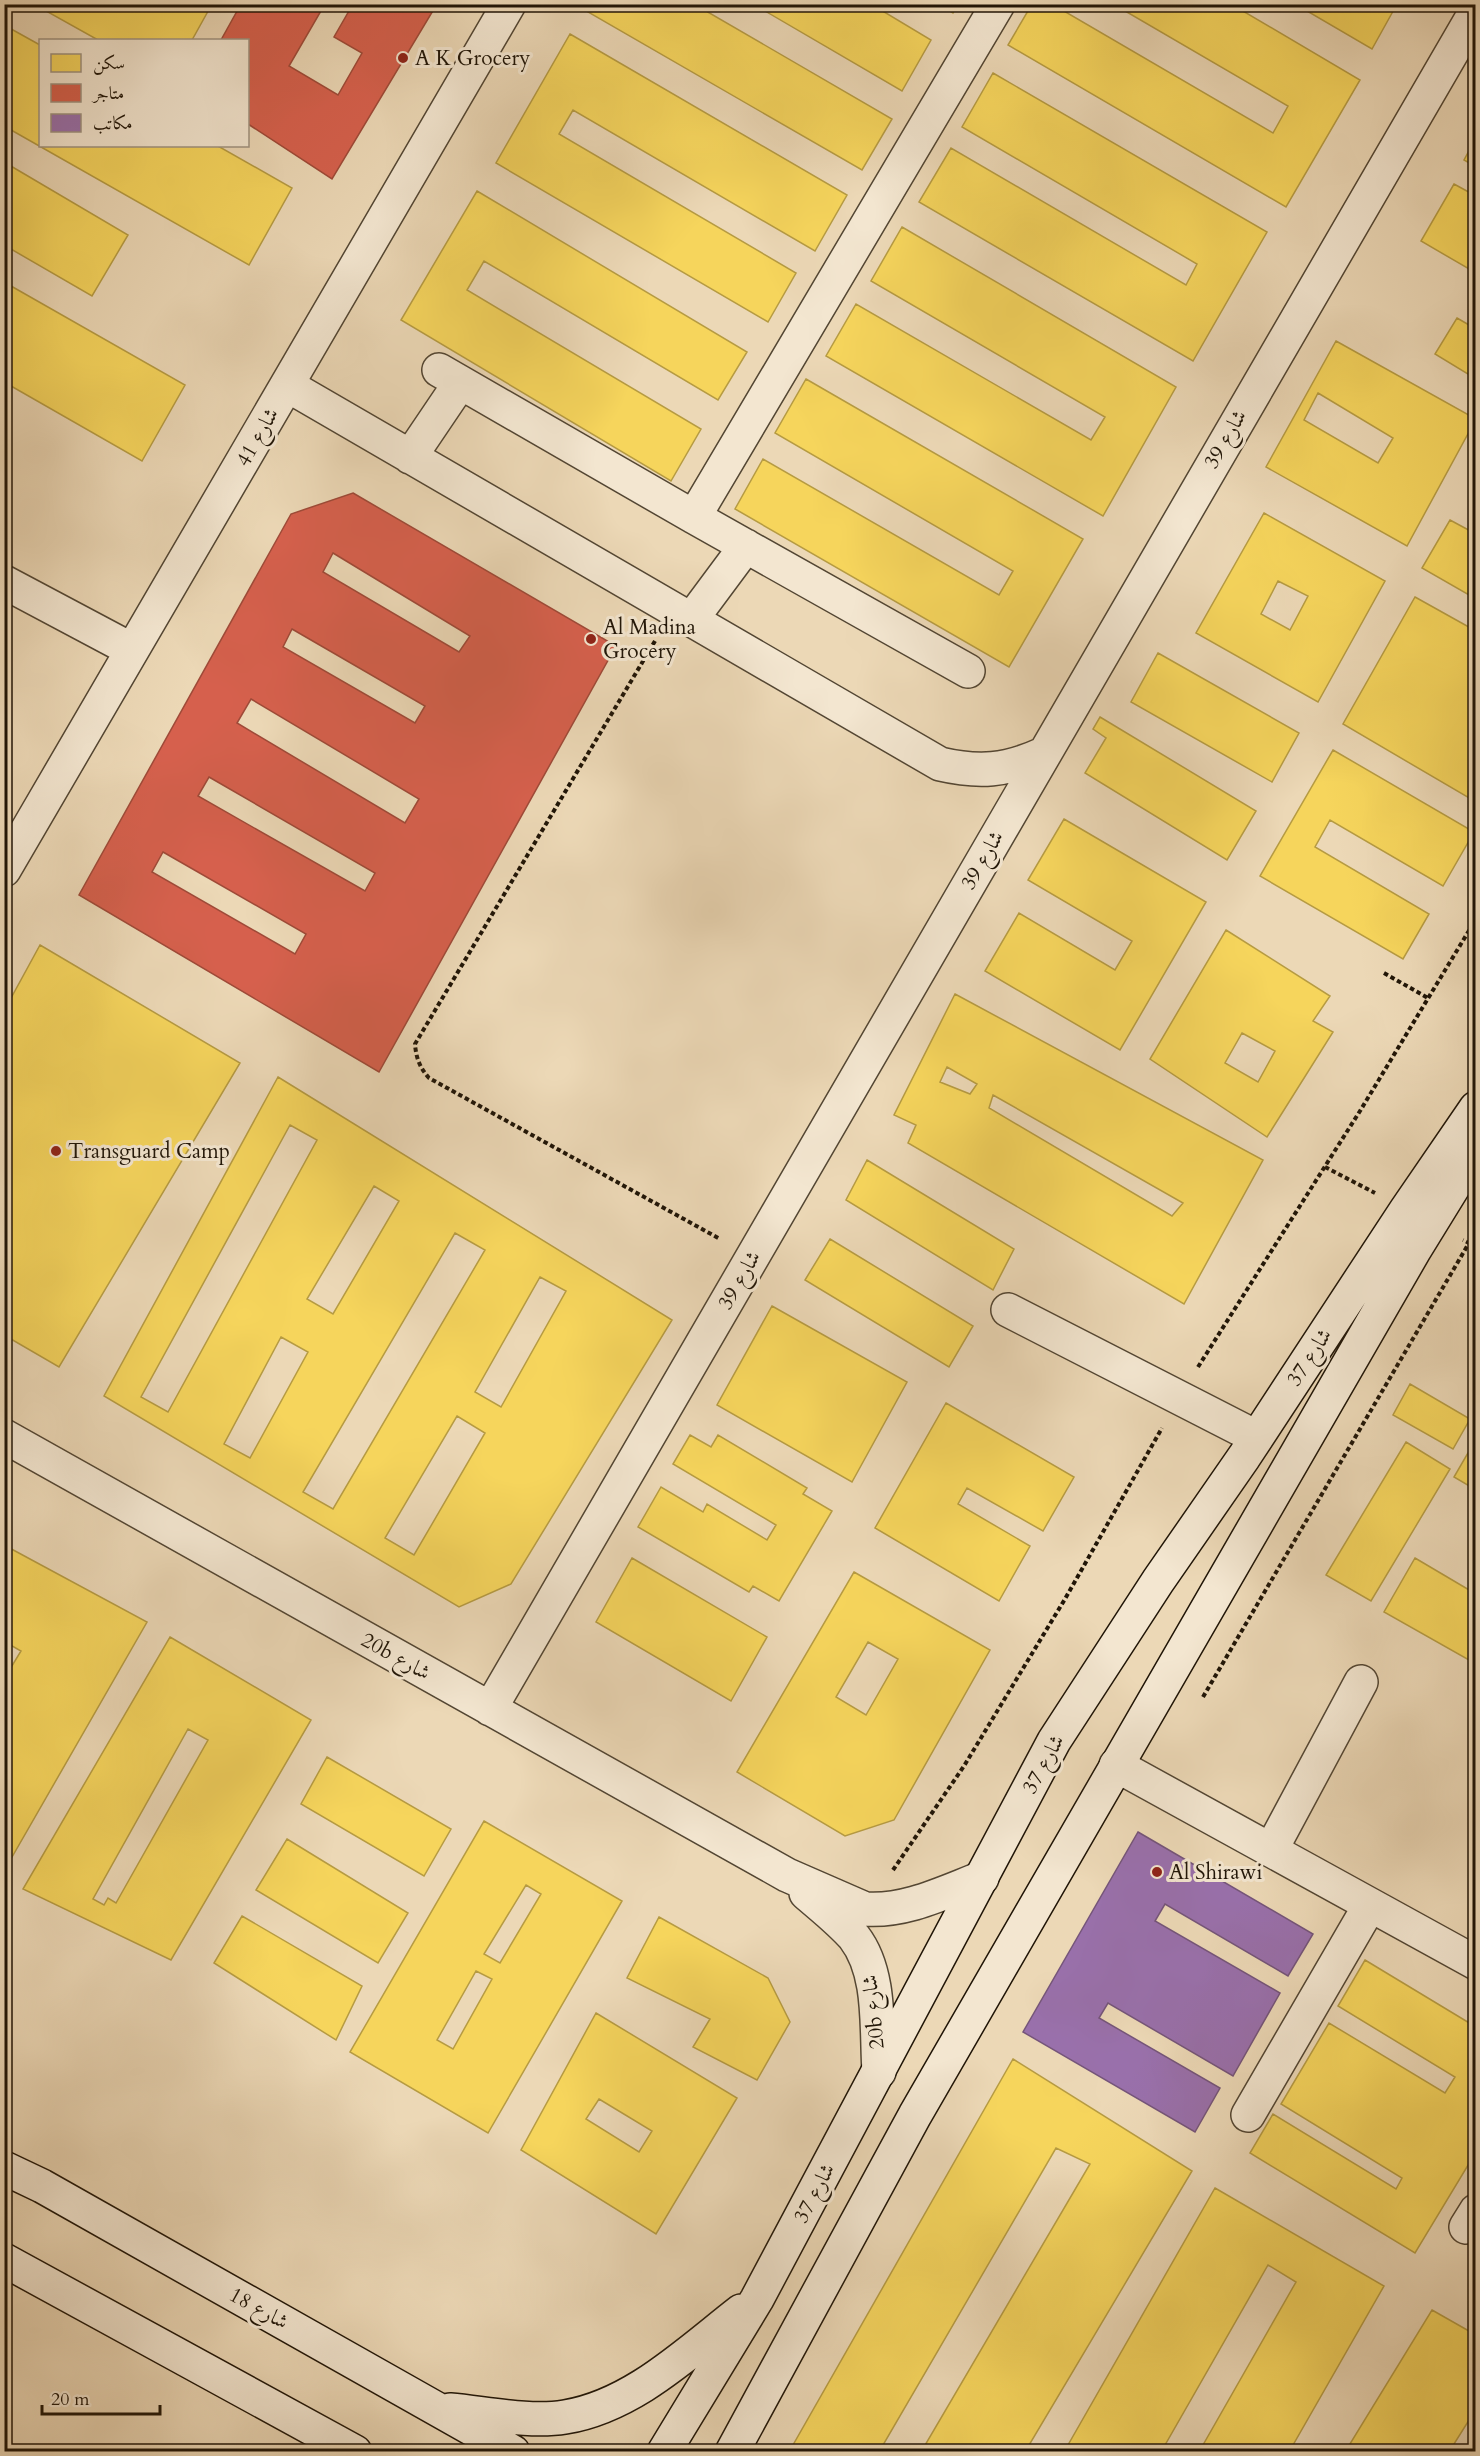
<svg xmlns="http://www.w3.org/2000/svg" width="1480" height="2456" font-family="Cardo,Amiri,serif">
  <rect width="100%" height="100%" fill="#ecd8b6"/>
  <filter id="stains"><feTurbulence type="fractalNoise" baseFrequency=".00333" numOctaves="4"/><feColorMatrix values="0 0 0 0 .2 0 0 0 0 .09 0 0 0 0 .02 0 0 0 .5 -.17"/></filter>
  <radialGradient id="worn" r=".72"><stop offset=".6" stop-color="#630" stop-opacity="0"/><stop offset="1" stop-color="#630" stop-opacity=".3"/></radialGradient>
  <path fill="#f6d55c" stroke="#b69b42" stroke-width="1.5" fill-rule="evenodd" d="M 49,4 L 212,4 L 192,40 L 98,40 L 46,11 Z
    M 582,4 L 694,4 L 892,119 L 862,170 L 581,8 Z
    M 753,4 L 871,4 L 931,40 L 902,91 Z
    M 938,4 L 958,4 L 953,13 Z
    M 1032,4 L 1052,4 L 1273,133 L 1288,106 L 1113,4 L 1231,4 L 1360,80 L 1286,207 L 1008,45 Z
    M 1295,4 L 1397,4 L 1372,49 Z
    M 4,25 L 40,45 L 40,146 L 218,146 L 292,188 L 249,265 L 4,126 Z
    M 570,34 L 847,195 L 815,251 L 573,110 L 559,134 L 796,273 L 768,322 L 496,163 Z
    M 993,73 L 1267,232 L 1193,361 L 919,202 L 951,148 L 1186,285 L 1197,264 L 962,127 Z
    M 1471,147 L 1476,150 L 1476,167 L 1464,160 Z
    M 4,162 L 128,235 L 92,296 L 4,245 Z
    M 1454,184 L 1476,196 L 1476,273 L 1421,241 Z
    M 477,191 L 747,352 L 718,400 L 484,261 L 467,290 L 701,429 L 671,481 L 401,320 Z
    M 902,227 L 1176,387 L 1103,516 L 826,356 L 856,304 L 1091,440 L 1105,417 L 871,281 Z
    M 4,282 L 185,385 L 142,461 L 4,382 Z
    M 1457,318 L 1476,329 L 1476,379 L 1435,354 Z
    M 1336,341 L 1476,419 L 1407,546 L 1266,467 ZM 1318,393 L 1393,438 L 1378,463 L 1304,420 Z
    M 806,379 L 1083,539 L 1009,667 L 735,509 L 763,459 L 999,595 L 1013,571 L 775,433 Z
    M 1264,513 L 1385,581 L 1318,702 L 1196,633 ZM 1278,581 L 1308,596 L 1290,630 L 1261,614 Z
    M 1450,520 L 1476,534 L 1476,599 L 1422,568 Z
    M 1415,597 L 1476,631 L 1476,802 L 1343,724 Z
    M 1158,653 L 1299,733 L 1272,782 L 1131,702 Z
    M 1100,717 L 1256,811 L 1227,860 L 1085,773 L 1106,738 L 1093,729 Z
    M 1333,750 L 1474,832 L 1443,886 L 1330,820 L 1315,847 L 1429,914 L 1403,959 L 1260,876 Z
    M 1064,819 L 1206,902 L 1120,1050 L 985,971 L 1019,913 L 1115,970 L 1132,941 L 1028,880 Z
    M 1226,930 L 1330,996 L 1313,1021 L 1333,1032 L 1267,1137 L 1150,1059 ZM 1242,1033 L 1275,1051 L 1258,1082 L 1225,1063 Z
    M 40,945 L 240,1063 L 59,1367 L 4,1335 L 4,1011 Z
    M 955,994 L 1263,1160 L 1184,1304 L 908,1143 L 916,1125 L 894,1115 ZM 947,1067 L 977,1084 L 970,1094 L 940,1082 ZM 993,1095 L 1183,1203 L 1172,1216 L 989,1108 Z
    M 278,1077 L 672,1320 L 511,1584 L 459,1607 L 104,1396 ZM 290,1125 L 317,1140 L 168,1412 L 141,1397 ZM 374,1186 L 399,1201 L 333,1314 L 307,1299 ZM 455,1233 L 485,1250 L 333,1509 L 303,1492 ZM 540,1277 L 566,1291 L 501,1407 L 475,1392 ZM 281,1337 L 308,1352 L 250,1458 L 224,1444 ZM 457,1416 L 485,1433 L 414,1555 L 385,1538 Z
    M 867,1160 L 1014,1249 L 993,1290 L 846,1200 Z
    M 830,1239 L 973,1326 L 949,1367 L 805,1280 Z
    M 772,1306 L 907,1382 L 852,1482 L 717,1405 Z
    M 1410,1384 L 1470,1419 L 1453,1449 L 1393,1415 Z
    M 946,1403 L 1074,1477 L 1043,1531 L 967,1488 L 958,1504 L 1030,1546 L 999,1601 L 875,1528 Z
    M 690,1435 L 711,1447 L 718,1435 L 807,1488 L 803,1494 L 832,1511 L 779,1601 L 753,1586 L 749,1592 L 638,1527 L 661,1487 L 703,1512 L 707,1504 L 767,1540 L 776,1525 L 673,1464 Z
    M 1476,1439 L 1476,1490 L 1454,1477 Z
    M 1406,1442 L 1450,1469 L 1371,1601 L 1326,1575 Z
    M 4,1545 L 147,1622 L 4,1871 L 4,1679 L 21,1651 L 7,1643 L 4,1647 Z
    M 632,1558 L 767,1637 L 731,1701 L 596,1622 Z
    M 1415,1558 L 1476,1594 L 1476,1664 L 1384,1612 Z
    M 854,1572 L 990,1650 L 894,1820 L 845,1836 L 737,1772 ZM 868,1642 L 898,1659 L 866,1715 L 836,1697 Z
    M 170,1637 L 311,1720 L 171,1960 L 23,1889 ZM 188,1729 L 208,1740 L 116,1903 L 108,1898 L 104,1905 L 93,1899 Z
    M 327,1757 L 451,1829 L 424,1876 L 301,1804 Z
    M 484,1821 L 622,1901 L 488,2133 L 350,2052 ZM 526,1885 L 541,1894 L 500,1963 L 484,1954 ZM 476,1971 L 492,1979 L 453,2049 L 437,2040 Z
    M 287,1839 L 408,1913 L 378,1963 L 256,1890 Z
    M 242,1916 L 362,1986 L 336,2040 L 214,1963 Z
    M 659,1917 L 768,1978 L 790,2022 L 757,2080 L 693,2047 L 710,2019 L 627,1978 Z
    M 1365,1960 L 1476,2027 L 1476,2152 L 1415,2253 L 1250,2153 L 1273,2114 L 1396,2189 L 1402,2178 L 1281,2104 L 1329,2023 L 1445,2093 L 1455,2077 L 1338,2006 Z
    M 596,2013 L 737,2098 L 656,2234 L 521,2150 ZM 599,2099 L 652,2131 L 639,2152 L 586,2119 Z
    M 1013,2059 L 1192,2171 L 1025,2452 L 921,2452 L 1090,2164 L 1056,2148 L 879,2452 L 789,2452 Z
    M 1215,2188 L 1384,2286 L 1289,2452 L 1199,2452 L 1296,2282 L 1268,2265 L 1161,2452 L 1064,2452 Z
    M 1432,2310 L 1476,2335 L 1476,2409 L 1449,2452 L 1345,2452 Z"/>
  <path fill="#d6604d" stroke="#9f4a38" stroke-width="1.5" fill-rule="evenodd" d="M 241,4 L 325,4 L 289,66 L 338,95 L 362,53 L 334,37 L 353,4 L 437,4 L 332,179 L 248,124 L 248,40 L 221,40 Z
    M 353,493 L 616,646 L 379,1072 L 79,895 L 291,514 ZM 333,553 L 470,636 L 459,652 L 323,572 ZM 292,629 L 425,706 L 415,723 L 283,647 ZM 251,699 L 419,799 L 405,823 L 237,723 ZM 209,777 L 375,873 L 365,891 L 198,796 ZM 163,852 L 306,934 L 295,954 L 152,872 Z"/>
  <path fill="#9970ab" stroke="#75557a" stroke-width="1.5" d="M 1138,1832 L 1313,1934 L 1288,1976 L 1165,1904 L 1155,1921 L 1280,1993 L 1233,2076 L 1108,2003 L 1099,2018 L 1220,2088 L 1195,2132 L 1023,2032 Z"/>
  <g fill="none" stroke-linecap="round" stroke-linejoin="round">
    <g stroke="#534633" stroke-width="36">
      <path id="street" d="M 439,370 L 694,517 L 968,671
        M 287,385 L 940,764 C 979,773 1006,771 1043,754
        M 410,457 L 460,383
        M 694,517 L 998,4
        M 4,582 L 132,650
        M 691,620 L 746,546
        M 4,870 L 509,4
        M 1008,1310 L 1256,1437
        M 4,1436 L 787,1875 L 865,1909 C 906,1912 945,1892 982,1878
        M 490,1709 L 1476,11
        M 1116,1765 L 1476,1963
        M 1271,1850 L 1361,1682
        M 806,1893 C 822,1907 840,1921 854,1937 C 882,1973 876,2029 879,2072
        M 1248,2115 L 1370,1905
        M 1466,2227 L 1476,2211"/>
    </g>
    <g stroke="#201507" stroke-width="36">
      <path id="secondary" d="M 4,2168 L 42,2186 L 513,2452
        M 4,2260 L 355,2452
        M 450,2410 C 485,2413 530,2423 565,2417 C 633,2406 688,2352 741,2311
        M 664,2452 L 757,2299 L 1054,1741 L 1158,1581 L 1244,1457 L 1406,1210 L 1476,1108
        M 732,2452 L 915,2115 L 1415,1249 L 1476,1150"/>
    </g>
    <path stroke="#201507" stroke-width="4" stroke-dasharray="4.5 3" stroke-linecap="butt" d="M 655,641 L 415,1044 C 416,1058 420,1068 429,1078 L 720,1239
      M 1384,973 L 1428,998
      M 1325,1167 L 1375,1193
      M 1198,1367 L 1360,1111 L 1476,919
      M 1203,1697 L 1469,1243 L 1463,1240
      M 893,1870 L 964,1766 L 1065,1599 L 1162,1428"/>
    <use href="#street" stroke="#f3e6d0" stroke-width="33"/>
    <use href="#secondary" stroke="#f3e6d0" stroke-width="33"/>
  </g>
  <g fill="#8f2418" stroke="#f3e6d0" stroke-width="2">
    <circle cx="403" cy="58" r="6"/>
    <circle cx="591" cy="639" r="6"/>
    <circle cx="56" cy="1151" r="6"/>
    <circle cx="1157" cy="1872" r="6"/>
  </g>
  <g text-anchor="middle" stroke-width="6" stroke-linejoin="round" paint-order="stroke">
    <g font-size="21" fill="#201507" stroke="#f3e6d0" text-anchor="start">
      <text x="415" y="65">A K Grocery</text>
      <text x="603" y="634">Al Madina<tspan x="603" dy="24">Grocery</tspan></text>
      <text x="68" y="1158">Transguard Camp</text>
      <text x="1169" y="1879">Al Shirawi</text>
    </g>
    <g font-size="21" fill="#201507" stroke="#f3e6d0">
      <text transform="translate(257 437) rotate(-60)" y="7">شارع 41</text>
      <text transform="translate(1225 439) rotate(-60)" y="7">شارع 39</text>
      <text transform="translate(982 860) rotate(-60)" y="7">شارع 39</text>
      <text transform="translate(739 1280) rotate(-60)" y="7">شارع 39</text>
      <text transform="translate(1309 1357) rotate(-57)" y="7">شارع 37</text>
      <text transform="translate(396 1656) rotate(29)" y="7">20b شارع</text>
      <text transform="translate(1043 1764) rotate(-61)" y="7">شارع 37</text>
      <text transform="translate(873 2012) rotate(-96)" y="7">20b شارع</text>
      <text transform="translate(814 2193) rotate(-62)" y="7">شارع 37</text>
      <text transform="translate(259 2308) rotate(29)" y="7">شارع 18</text>
    </g>
  </g>
  <rect width="1480" height="2456" fill="none" stroke="#ecd8b6" stroke-width="24"/>
  <rect x="6" y="6" width="1468" height="2444" fill="none" stroke="#201507" stroke-width="3"/>
  <rect x="12" y="12" width="1456" height="2432" fill="none" stroke="#201507" stroke-width="1.5"/>
  <rect x="39" y="39" width="210" height="108" fill="#f3e6d0" stroke="#9f9280" stroke-width="1.5"/>
  <rect x="51" y="54" width="30" height="18" fill="#f6d55c" stroke="#9f9280" stroke-width="1.5"/>
  <text x="93" y="69" font-size="18" fill="#201507">سكن</text>
  <rect x="51" y="84" width="30" height="18" fill="#d6604d" stroke="#9f9280" stroke-width="1.5"/>
  <text x="93" y="99" font-size="18" fill="#201507">متاجر</text>
  <rect x="51" y="114" width="30" height="18" fill="#9970ab" stroke="#9f9280" stroke-width="1.5"/>
  <text x="93" y="129" font-size="18" fill="#201507">مكاتب</text>
  <path d="M42 2405v9h118v-9" fill="none" stroke="#201507" stroke-width="3"/>
  <text x="51" y="2405" font-size="18" fill="#201507" stroke="#f3e6d0" stroke-width="4.5" paint-order="stroke">20 m</text>
  <rect width="100%" height="100%" filter="url(#stains)"/>
  <rect width="100%" height="100%" fill="url(#worn)"/>
</svg>
